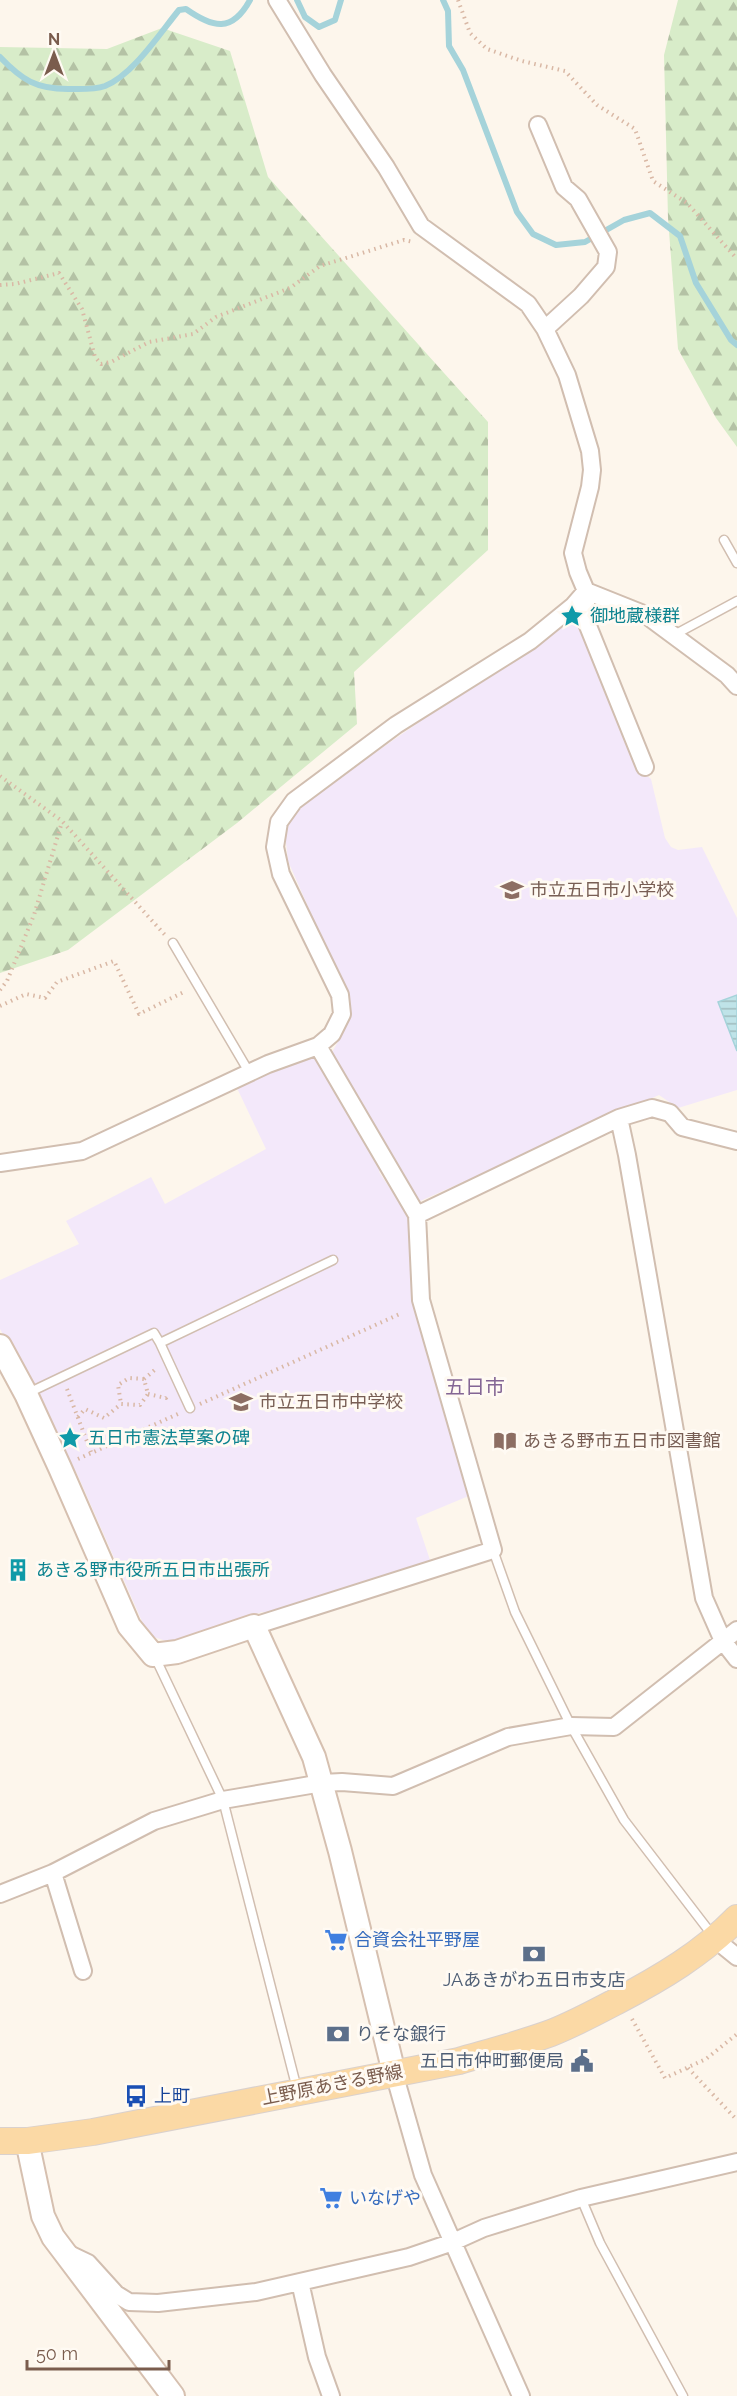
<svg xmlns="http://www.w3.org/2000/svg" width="737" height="2396" font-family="Raleway,'Noto Sans JP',sans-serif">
  <defs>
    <pattern id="forest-firs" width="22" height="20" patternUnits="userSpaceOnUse" patternTransform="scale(1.5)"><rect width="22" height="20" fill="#d8ecc9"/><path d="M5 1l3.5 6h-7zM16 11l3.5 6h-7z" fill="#b4c2a5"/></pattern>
    <pattern id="water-rules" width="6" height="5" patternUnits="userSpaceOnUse" patternTransform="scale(1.5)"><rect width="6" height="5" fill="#bfe3e8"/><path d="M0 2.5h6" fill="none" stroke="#a0bbbe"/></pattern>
  </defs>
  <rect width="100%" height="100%" fill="#fdf6ec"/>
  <path fill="#f3e8fa" d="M 564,622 L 579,622 L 641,771 L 651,779 L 665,838 L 671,847 L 678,850 L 702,847 L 737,918 L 737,1090 L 678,1108 L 659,1095 L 418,1202 L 331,1054 L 343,1033 L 350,1012 L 344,989 L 288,861 L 285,833 L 298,806 Z
    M 313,1053 L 383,1167 L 379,1172 L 411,1220 L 471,1495 L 416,1518 L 430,1560 L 271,1614 L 262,1612 L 172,1643 L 148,1635 L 78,1476 L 0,1329 L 0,1280 L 79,1244 L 66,1221 L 151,1177 L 165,1204 L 266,1149 L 236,1086 Z"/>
  <path fill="url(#forest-firs)" d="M 678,0 L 737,0 L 737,447 L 716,418 L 678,349 L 668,218 L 664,55 Z
    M 162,28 L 230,51 L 268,177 L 488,422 L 488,550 L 354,672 L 357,724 L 237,823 L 68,950 L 0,973 L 0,47 L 107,49 Z"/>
  <path fill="url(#water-rules)" stroke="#a5d3da" stroke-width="1.5" d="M 737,995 L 737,1051 L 718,1002 Z"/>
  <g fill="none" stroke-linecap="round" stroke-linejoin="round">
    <path stroke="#a5d3da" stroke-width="6" d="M 297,0 L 305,17 L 319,27 L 335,20 L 341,0
      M 443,0 L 448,11 L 449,46 L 463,70 L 517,212 L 533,234 L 556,245 L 585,242 L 624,220 L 650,213 L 680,236 L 696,283 L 731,340 L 737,345
      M 0,57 C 22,80 36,89 68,89 C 80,89 94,90 105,86 C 133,75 160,33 179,10 L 186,9 C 213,28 232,33 250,0"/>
    <g stroke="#d1beb0" stroke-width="11">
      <path id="lane" d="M 724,540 L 737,563
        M 674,635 L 737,601
        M 173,943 L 249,1072
        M 160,1343 L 190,1408
        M 26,1394 L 154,1333 L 160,1343 L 333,1260
        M 493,1550 L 515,1612 L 571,1726 L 624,1820 L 713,1936
        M 154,1655 L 223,1800 L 297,2089
        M 581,2198 L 600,2243 L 683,2396"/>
    </g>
    <g stroke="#d1beb0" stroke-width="20">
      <path id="street" d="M 277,0 L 323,75 L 386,167 L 421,226 L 528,304 L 545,329 L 567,375 L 590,451 L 592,470 L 590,487 L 573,553 L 578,572 L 586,591 L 646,615 L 727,675 L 737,686
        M 538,125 L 564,187 L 578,199 L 608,252 L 606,267 L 581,296 L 545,329
        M 586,591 L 586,621 L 645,767
        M 619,1118 L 627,1155 L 704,1598 L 723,1641 L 737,1659
        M 0,1163 L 82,1151 L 268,1064 L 318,1046 L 332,1034 L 342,1014 L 340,995 L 281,874 L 275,847 L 279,822 L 294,801 L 396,725 L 530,641 L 573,606 L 586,591
        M 417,1215 L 619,1118 L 652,1108 L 670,1113 L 682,1127 L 737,1141
        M 254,1626 L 493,1550 L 421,1300 L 417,1215 L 318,1046
        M 53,1873 L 83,1971
        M 0,1894 L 53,1873 L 154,1821 L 223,1800 L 322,1783 L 342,1782 L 393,1786 L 508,1737 L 571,1726 L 614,1727 L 737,1630
        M 716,1940 L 737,1957
        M 394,2073 L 423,2175 L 521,2396
        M 67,2253 L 88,2263 L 116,2294 L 129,2302 L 158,2303 L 256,2292 L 409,2257 L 453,2242 L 484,2228 L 581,2198 L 737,2162
        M 300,2282 L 317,2357 L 331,2396"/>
    </g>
    <g stroke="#d6c0b0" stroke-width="26">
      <path id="secondary" d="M 0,1346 L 26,1394 L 60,1468 L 129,1626 L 153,1655 L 177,1652 L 254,1626 L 314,1757 L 340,1851 L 394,2073
        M 27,2141 L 43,2216 L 53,2237 L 173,2396"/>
    </g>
    <g stroke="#dad1cd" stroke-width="28">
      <path id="primary" d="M 0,2141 L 27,2141 L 93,2132 L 459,2061 C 490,2052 521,2044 551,2033 C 574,2024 596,2012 617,2001 C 661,1978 703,1953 737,1918"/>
    </g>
    <path stroke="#d9b8a5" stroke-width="4" stroke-dasharray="1.5 4.5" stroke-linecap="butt" d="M 458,0 L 470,33 L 487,49 L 522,61 L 565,71 L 597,105 L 635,129 L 653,181 L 687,203 L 737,259
      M 0,285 L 15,284 L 59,273 L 82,309 L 95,357 L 101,364 L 111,362 L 149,342 L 193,334 L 216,317 L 290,288 L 320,266 L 404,240 L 413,242
      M 0,776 L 62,821 L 165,935
      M 0,990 L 7,981 L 34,915 L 62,822
      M 0,1006 L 26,994 L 45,998 L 57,982 L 114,961 L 139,1014 L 186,991
      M 144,1379 L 157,1368
      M 67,1389 L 91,1452
      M 148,1394 L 166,1398 L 169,1394
      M 200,1404 L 402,1313
      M 78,1417 L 85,1409 L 104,1418 L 121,1404 L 140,1405 L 148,1394 L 144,1379 L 129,1378 L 118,1385 L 121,1404
      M 78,1459 L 180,1413
      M 632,2019 L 665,2078 L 706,2059 L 737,2034
      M 688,2068 L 737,2120"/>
    <use href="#lane" stroke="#fff" stroke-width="8"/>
    <use href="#street" stroke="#fff" stroke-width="16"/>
    <use href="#secondary" stroke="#fff" stroke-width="22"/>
    <use href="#primary" stroke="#fbd9a5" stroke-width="26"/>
  </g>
  <defs>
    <g id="sight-bare" transform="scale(1.8)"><path d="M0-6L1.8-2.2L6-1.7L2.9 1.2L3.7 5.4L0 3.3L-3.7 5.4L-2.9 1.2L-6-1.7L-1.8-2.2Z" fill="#0f9aa8" stroke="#fffaf3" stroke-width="2.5" paint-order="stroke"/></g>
    <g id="school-bare" transform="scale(1.8)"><path d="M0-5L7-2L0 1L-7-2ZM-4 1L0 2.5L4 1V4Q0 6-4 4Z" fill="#8d6e63" stroke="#fffaf3" stroke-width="2.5" paint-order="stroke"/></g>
    <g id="library-bare" transform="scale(1.8)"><path d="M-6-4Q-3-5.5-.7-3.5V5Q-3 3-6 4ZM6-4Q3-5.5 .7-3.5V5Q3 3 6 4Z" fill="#8d6e63" stroke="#fffaf3" stroke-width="2.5" paint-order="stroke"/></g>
    <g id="building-bare" transform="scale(1.8)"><path d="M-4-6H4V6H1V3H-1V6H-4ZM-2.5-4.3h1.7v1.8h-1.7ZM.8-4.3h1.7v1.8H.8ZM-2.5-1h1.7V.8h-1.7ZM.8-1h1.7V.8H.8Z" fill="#0f9aa8" stroke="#fffaf3" stroke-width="2.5" paint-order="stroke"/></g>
    <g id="supermarket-bare" transform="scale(1.8)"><path d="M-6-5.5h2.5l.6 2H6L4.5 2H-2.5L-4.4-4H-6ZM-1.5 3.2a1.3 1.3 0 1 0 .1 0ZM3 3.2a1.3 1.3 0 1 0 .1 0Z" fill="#3f7fe0" stroke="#fffaf3" stroke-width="2.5" paint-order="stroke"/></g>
    <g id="bank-bare" transform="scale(1.8)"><path d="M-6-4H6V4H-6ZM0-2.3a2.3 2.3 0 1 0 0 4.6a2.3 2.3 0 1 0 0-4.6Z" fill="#5c6f8a" stroke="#fffaf3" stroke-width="2.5" paint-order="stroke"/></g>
    <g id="civic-bare" transform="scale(1.8)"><path d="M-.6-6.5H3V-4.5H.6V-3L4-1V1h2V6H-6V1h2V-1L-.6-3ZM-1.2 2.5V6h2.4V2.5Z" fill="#5c6f8a" stroke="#fffaf3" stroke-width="2.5" paint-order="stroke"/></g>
    <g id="bus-bare" transform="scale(1.8)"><path d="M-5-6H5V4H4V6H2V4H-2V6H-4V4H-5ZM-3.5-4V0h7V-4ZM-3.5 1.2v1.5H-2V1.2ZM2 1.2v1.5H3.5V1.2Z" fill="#1a4fb4" stroke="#fffaf3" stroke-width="2.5" paint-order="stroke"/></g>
  </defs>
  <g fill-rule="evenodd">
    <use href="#sight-bare" x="572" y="616"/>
    <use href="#school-bare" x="512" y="890"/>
    <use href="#school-bare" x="241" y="1402"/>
    <use href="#sight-bare" x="70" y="1438"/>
    <use href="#library-bare" x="505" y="1441"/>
    <use href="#building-bare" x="18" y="1570"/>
    <use href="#supermarket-bare" x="336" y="1940"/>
    <use href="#bank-bare" x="534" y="1954"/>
    <use href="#bank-bare" x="338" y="2034"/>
    <use href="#civic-bare" x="582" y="2061"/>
    <use href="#bus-bare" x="136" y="2096"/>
    <use href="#supermarket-bare" x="331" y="2198"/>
  </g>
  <g text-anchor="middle" stroke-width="6" stroke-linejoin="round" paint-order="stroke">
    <g font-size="18" fill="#0d838f" stroke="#fffaf3" text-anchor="start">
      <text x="590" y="622">御地蔵様群</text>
      <text x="88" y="1444">五日市憲法草案の碑</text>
      <text x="36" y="1576">あきる野市役所五日市出張所</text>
    </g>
    <g font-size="18" fill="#785e54" stroke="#fffaf3" text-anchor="start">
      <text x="530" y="896">市立五日市小学校</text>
      <text x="259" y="1408">市立五日市中学校</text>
      <text x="523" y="1447">あきる野市五日市図書館</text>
    </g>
    <g font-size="18" fill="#366cbe" stroke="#fffaf3" text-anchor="start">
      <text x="354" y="1946">合資会社平野屋</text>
      <text x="349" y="2204">いなげや</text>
    </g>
    <g font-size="18" fill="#4e5e75" stroke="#fffaf3">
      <text x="534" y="1986">JAあきがわ五日市支店</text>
      <text x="356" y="2040" text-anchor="start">りそな銀行</text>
      <text x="564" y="2067" text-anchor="end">五日市仲町郵便局</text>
    </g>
    <g font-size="18" fill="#7a5c4d" stroke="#fffaf3">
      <text transform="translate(332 2085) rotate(-11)" y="6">上野原あきる野線</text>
    </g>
    <g font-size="18" fill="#164399" stroke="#fffaf3" text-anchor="start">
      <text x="154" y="2102">上町</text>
    </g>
    <g font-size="20" fill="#846695" stroke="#fffaf3">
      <text x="475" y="1394">五日市</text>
    </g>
  </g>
  <g transform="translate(54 54)" stroke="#fffaf3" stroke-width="4.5" paint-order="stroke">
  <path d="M0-4.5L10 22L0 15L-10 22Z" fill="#7a5c4d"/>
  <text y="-9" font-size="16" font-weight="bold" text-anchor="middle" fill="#7a5c4d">N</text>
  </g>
  <path d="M27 2360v9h142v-9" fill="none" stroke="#7a5c4d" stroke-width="3"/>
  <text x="36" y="2360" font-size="18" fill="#7a5c4d" stroke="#fffaf3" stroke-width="4.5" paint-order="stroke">50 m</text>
</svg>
